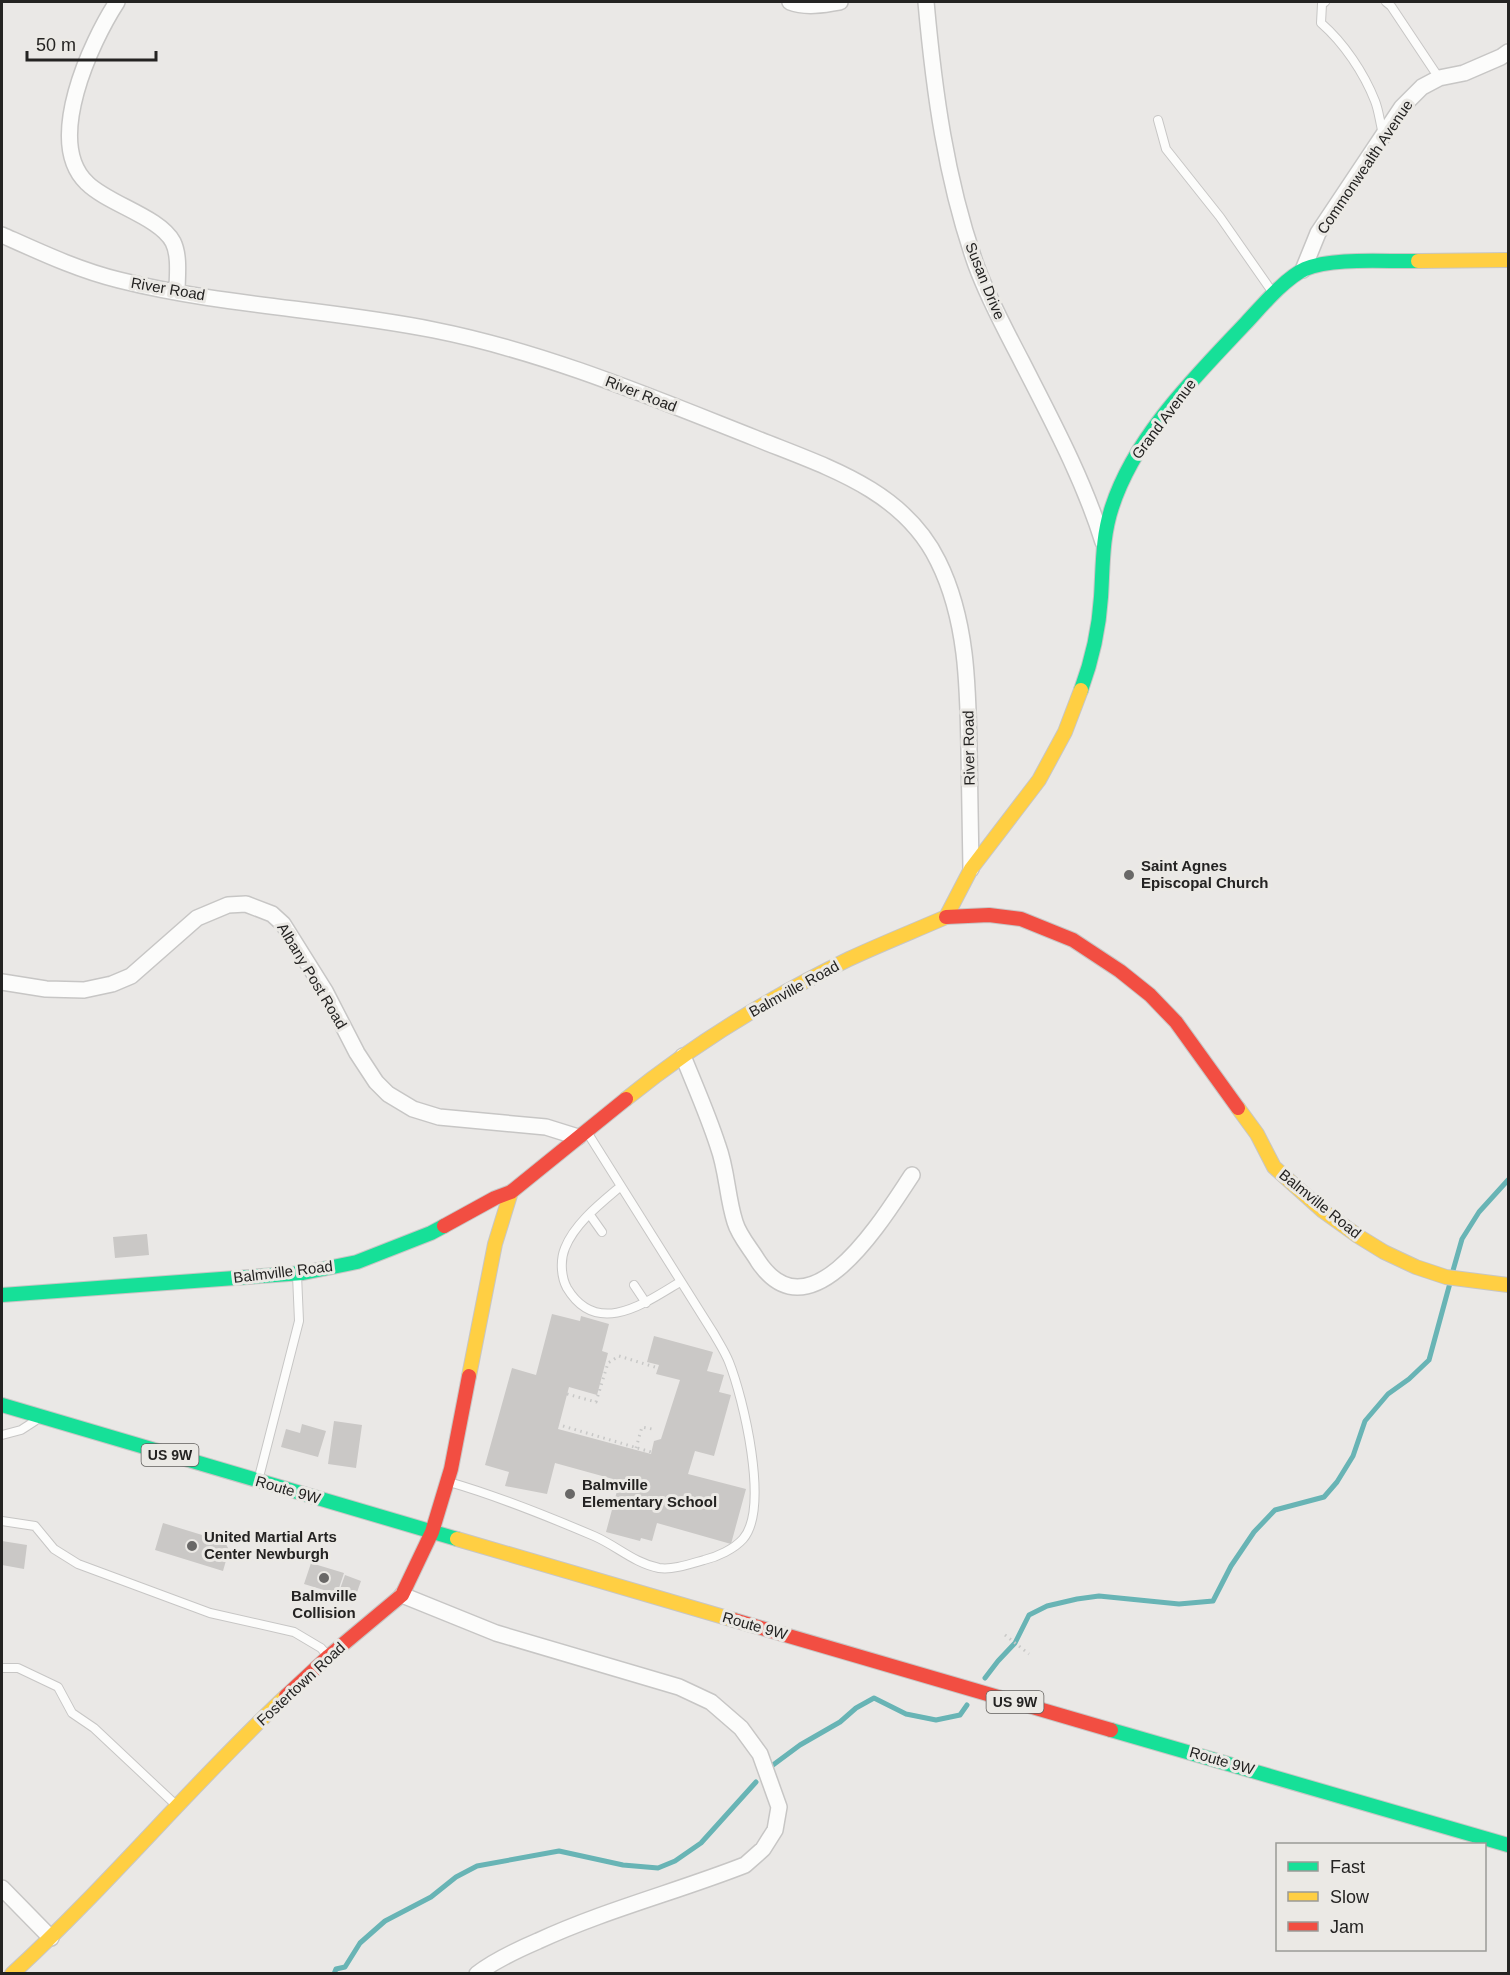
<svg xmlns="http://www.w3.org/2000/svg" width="1510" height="1975" font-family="Arial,sans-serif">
  <rect width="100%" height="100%" fill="#eae8e6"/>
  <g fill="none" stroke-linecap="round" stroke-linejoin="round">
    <path stroke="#68b4b5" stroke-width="5" d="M 1452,1274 L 1462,1239 L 1479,1212 L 1508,1180
      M 985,1678 L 998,1661 L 1015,1643 L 1029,1615 L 1047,1606 L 1077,1599 L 1099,1596 L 1179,1604 L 1213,1601 L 1231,1566 L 1254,1532 L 1275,1510 L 1324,1497 L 1337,1482 L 1353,1456 L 1365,1421 L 1388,1394 L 1409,1379 L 1429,1360 L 1450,1283
      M 773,1765 L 800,1745 L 840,1722 L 856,1708 L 874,1698 L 906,1714 L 936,1720 L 960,1715 L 967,1705
      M 334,1974 L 336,1969 L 345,1967 L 360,1943 L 385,1921 L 431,1897 L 456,1877 L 477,1866 L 559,1851 L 623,1865 L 658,1868 L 675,1861 L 701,1843 L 756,1782"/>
  </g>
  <path fill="#cac8c6" d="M 147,1234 L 149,1255 L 115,1258 L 113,1237 Z
    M 552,1314 L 580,1321 L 581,1316 L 609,1324 L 602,1351 L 608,1353 L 597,1395 L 569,1387 L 558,1429 L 651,1454 L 654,1441 L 661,1439 L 680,1380 L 656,1374 L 659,1365 L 647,1362 L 654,1336 L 713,1352 L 707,1371 L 724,1375 L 719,1392 L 731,1395 L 714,1456 L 695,1451 L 688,1474 L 746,1489 L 731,1544 L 657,1523 L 652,1541 L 641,1538 L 640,1541 L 606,1532 L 617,1491 L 610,1490 L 613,1479 L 555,1463 L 547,1494 L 505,1486 L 509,1472 L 485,1465 L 512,1368 L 536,1375 Z
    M 334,1421 L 362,1425 L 356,1468 L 328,1464 Z
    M 302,1424 L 326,1431 L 318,1457 L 281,1447 L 286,1429 L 300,1433 Z
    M 163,1523 L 225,1542 L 229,1550 L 223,1571 L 155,1550 Z
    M 2,1541 L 27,1545 L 24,1569 L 2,1565 Z
    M 311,1563 L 344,1573 L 337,1594 L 304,1584 Z
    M 345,1575 L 361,1581 L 356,1595 L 340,1589 Z"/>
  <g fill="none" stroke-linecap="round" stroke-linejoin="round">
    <g stroke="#c7c6c5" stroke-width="10">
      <path id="lane" d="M 1325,2 L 1322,4 L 1321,23 C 1344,43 1364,73 1375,101 C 1379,111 1380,123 1383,134
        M 1386,2 L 1391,6 L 1439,78
        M 1158,120 L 1166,149 L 1220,217 L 1273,293
        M 621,1186 C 601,1203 575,1223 565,1248 C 560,1260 561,1277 567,1288 C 597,1338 645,1303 680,1282
        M 590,1215 L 602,1232
        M 634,1285 L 646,1303
        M 2,1435 L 21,1430 L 35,1421
        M 259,1477 L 299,1321 L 297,1275
        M 449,1482 C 498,1496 547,1516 594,1536 C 617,1546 634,1563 659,1568 C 673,1570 690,1564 704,1560 C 717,1557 734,1549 743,1539 C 770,1508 743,1397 729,1362 C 725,1352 719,1343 714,1334 L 587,1132
        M 2,1521 L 35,1526 L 54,1549 L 78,1564 L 210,1613 L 294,1632 L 321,1648 L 328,1656
        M 2,1668 L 18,1668 L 58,1687 L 72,1713 L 94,1728 L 176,1805"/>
    </g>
    <g stroke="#c7c6c5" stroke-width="18">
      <path id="street" d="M 117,2 C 91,42 44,142 87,183 C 108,204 160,217 173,242 C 180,256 177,277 177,292
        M 790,2 C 805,8 824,5 840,2
        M 926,2 C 934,91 946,180 976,265 C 988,298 1005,329 1021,360 C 1051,419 1083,478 1103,542
        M 2,235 C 40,252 78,270 119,280 C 222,306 330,309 434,330 C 545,352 651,397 755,438 C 824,466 903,489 938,561 C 967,619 968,686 969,750 C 970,789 970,829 971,869
        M 1303,270 L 1318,233 L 1402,107 L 1422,87 L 1439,78 L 1464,73 L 1501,57 L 1508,52
        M 2,982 L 46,989 L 84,990 L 112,984 L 131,976 L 197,918 L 228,905 L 246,904 L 272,914 L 283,924 L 325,991 L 357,1053 L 376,1082 L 388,1094 L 413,1109 L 439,1117 L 546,1127 L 578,1137
        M 683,1056 C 695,1086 708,1115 718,1146 C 727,1170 727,1197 735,1222 C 739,1236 751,1249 758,1261 C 811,1341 885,1215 912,1175
        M 402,1595 L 496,1633 L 679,1687 L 711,1702 L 741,1728 L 760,1754 L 779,1807 L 775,1830 L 763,1849 L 745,1865 C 676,1892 605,1910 538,1941 C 517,1950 495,1960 477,1974
        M 2,1888 L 51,1938"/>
    </g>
    <g stroke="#c7c6c5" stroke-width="16">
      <path id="fast" d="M 1081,690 C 1092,660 1099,629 1101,597 C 1103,566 1102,537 1112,507 C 1135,436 1195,377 1245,324 C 1260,308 1285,278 1305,269 C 1333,257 1387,262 1418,261
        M 2,1295 L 303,1273 L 357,1262 L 431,1233 L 444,1226
        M 2,1405 L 457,1539
        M 1111,1730 L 1508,1845"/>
    </g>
    <g stroke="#c7c6c5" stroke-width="16">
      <path id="slow" d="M 1418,261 L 1508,260
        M 946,917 L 971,869 L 1039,780 L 1065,732 L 1081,690
        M 626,1099 C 694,1044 771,997 849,959 C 881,944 914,931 946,917
        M 1238,1108 L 1257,1134 L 1274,1167 L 1323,1211 L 1358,1236 L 1384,1252 L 1416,1267 L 1446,1277 L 1508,1285
        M 469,1376 L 495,1244 L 511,1192
        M 457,1539 L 734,1620
        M 12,1974 C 108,1886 191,1785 286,1696"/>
    </g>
    <g stroke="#c7c6c5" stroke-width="16">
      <path id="jam" d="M 946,917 L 989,915 L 1021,919 L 1073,940 L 1120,971 L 1150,995 L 1176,1022 L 1238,1108
        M 444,1226 L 495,1198 L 511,1192 L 626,1099
        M 734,1620 L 1111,1730
        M 286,1696 L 329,1656 L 402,1595 L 432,1532 L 451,1469 L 469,1376"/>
    </g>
    <path stroke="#c8c8c7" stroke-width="3" stroke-dasharray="1.5 4.5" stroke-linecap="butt" d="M 567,1394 L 596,1402 L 608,1363 L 619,1356 L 658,1368
      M 563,1426 L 651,1452
      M 636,1448 L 642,1427 L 652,1429
      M 1005,1635 L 1029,1654"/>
    <use href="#lane" stroke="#fcfcfb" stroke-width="8"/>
    <use href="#street" stroke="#fcfcfb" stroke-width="15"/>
    <use href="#fast" stroke="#16e098" stroke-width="14"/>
    <use href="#slow" stroke="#ffcf43" stroke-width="14"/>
    <use href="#jam" stroke="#f24e42" stroke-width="14"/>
  </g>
  <g fill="#696867" stroke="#ebe9e5" stroke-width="2">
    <circle cx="1129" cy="875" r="6"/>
    <circle cx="570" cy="1494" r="6"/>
    <circle cx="192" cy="1546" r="6"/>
    <circle cx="324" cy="1578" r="6"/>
  </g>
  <g text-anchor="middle" stroke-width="6" stroke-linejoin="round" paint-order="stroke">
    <g fill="#ebe9e5" stroke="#605e5c" stroke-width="1.5">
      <rect x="141.5" y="1444" width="57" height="22" rx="4.5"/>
      <rect x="986.5" y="1691" width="57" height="22" rx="4.5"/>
    </g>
    <g font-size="14" font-weight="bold" fill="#242322">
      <text x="170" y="1460">US 9W</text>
      <text x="1015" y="1707">US 9W</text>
    </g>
    <g font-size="15" fill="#242322" stroke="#ebe9e5">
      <text transform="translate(1365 167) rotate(-56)" y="5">Commonwealth Avenue</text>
      <text transform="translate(985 281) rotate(68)" y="5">Susan Drive</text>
      <text transform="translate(168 289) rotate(10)" y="5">River Road</text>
      <text transform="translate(641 394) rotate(21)" y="5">River Road</text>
      <text transform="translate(1164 419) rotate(-53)" y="5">Grand Avenue</text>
      <text transform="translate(969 748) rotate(-91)" y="5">River Road</text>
      <text transform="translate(312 976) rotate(59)" y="5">Albany Post Road</text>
      <text transform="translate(794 989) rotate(-29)" y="5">Balmville Road</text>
      <text transform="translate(1320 1204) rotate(39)" y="5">Balmville Road</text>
      <text transform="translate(283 1272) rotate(-7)" y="5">Balmville Road</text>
      <text transform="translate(288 1490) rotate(16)" y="5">Route 9W</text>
      <text transform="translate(755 1626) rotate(16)" y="5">Route 9W</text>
      <text transform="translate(301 1684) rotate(-43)" y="5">Fostertown Road</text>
      <text transform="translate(1222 1761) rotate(16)" y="5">Route 9W</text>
    </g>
    <g font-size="15" font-weight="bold" fill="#242322" stroke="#ebe9e5" text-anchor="start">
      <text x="1141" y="871">Saint Agnes<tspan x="1141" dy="17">Episcopal Church</tspan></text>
      <text x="582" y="1490">Balmville<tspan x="582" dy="17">Elementary School</tspan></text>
      <text x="204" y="1542">United Martial Arts<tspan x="204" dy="17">Center Newburgh</tspan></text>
      <text x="324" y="1601" text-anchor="middle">Balmville<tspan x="324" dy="17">Collision</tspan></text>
    </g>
  </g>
  <rect width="1510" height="1975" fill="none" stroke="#242322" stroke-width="6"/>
  <rect x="1276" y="1843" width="210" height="108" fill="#ebe9e5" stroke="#9b9a97" stroke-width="1.5"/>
  <rect x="1288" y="1862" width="30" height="9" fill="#16e098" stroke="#9b9a97" stroke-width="1.5"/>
  <text x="1330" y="1873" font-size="18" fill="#242322">Fast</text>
  <rect x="1288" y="1892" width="30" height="9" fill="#ffcf43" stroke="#9b9a97" stroke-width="1.5"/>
  <text x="1330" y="1903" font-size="18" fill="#242322">Slow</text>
  <rect x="1288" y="1922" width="30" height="9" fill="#f24e42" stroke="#9b9a97" stroke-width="1.5"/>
  <text x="1330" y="1933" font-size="18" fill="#242322">Jam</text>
  <path d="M27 51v9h129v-9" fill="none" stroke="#242322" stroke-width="3"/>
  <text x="36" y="51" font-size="18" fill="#242322" stroke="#ebe9e5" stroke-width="4.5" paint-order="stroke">50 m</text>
</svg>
